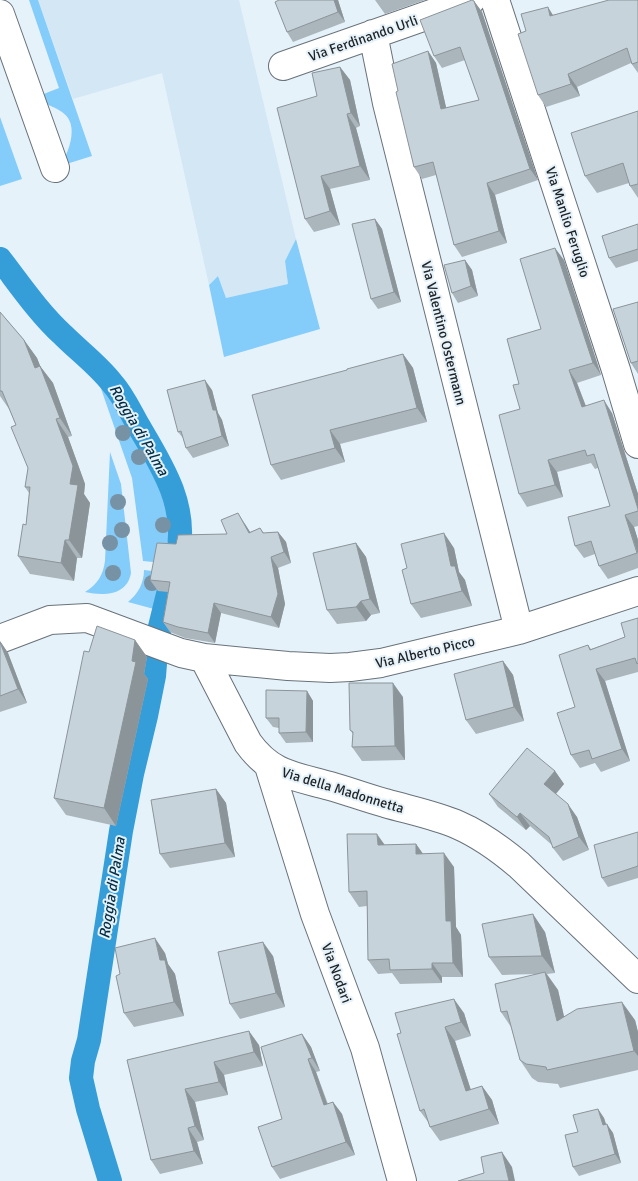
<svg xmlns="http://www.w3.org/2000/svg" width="638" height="1181" font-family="Signika,sans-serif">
  <rect width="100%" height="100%" fill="#e6f2fa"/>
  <path fill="#d4e7f5" d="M 38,0 L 239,0 L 296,239 L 285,261 L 288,284 L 226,298 L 218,276 L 209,285 L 162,73 L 73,99 Z"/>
  <path fill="#84ccfa" d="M 29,0 L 38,0 L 92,156 L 60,166 C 69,152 80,124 62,112 C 52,105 46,107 41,95 L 59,88 Z
    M 0,117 L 22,179 L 0,186 Z
    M 296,239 L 320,329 L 224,357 L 209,285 L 218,276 L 226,298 L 288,284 L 285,261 Z
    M 98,380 L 161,477 L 170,532 L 163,563 L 143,561 L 132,478 Z
    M 110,452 L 121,484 L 131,573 C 127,596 103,596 85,592 C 98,584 103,575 105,561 Z
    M 144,570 L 161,572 L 154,609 L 128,602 C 138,594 144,583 144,570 Z"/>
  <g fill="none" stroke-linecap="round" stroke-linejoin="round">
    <path stroke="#359ed8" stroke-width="24" d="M 0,259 C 20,285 39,313 63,335 C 79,351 98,365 112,383 C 123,395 130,411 138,425 C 161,464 188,505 178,553
      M 110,1181 L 88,1109 L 81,1078 L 83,1061 L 89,1040 L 121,831 L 132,774 L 146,716 L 154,676 L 157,639 L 168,594"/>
    <g stroke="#68727a" stroke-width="30">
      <path id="minor" d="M 495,0 L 616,370 L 638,444
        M 0,14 L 55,168
        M 373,34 L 387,103 L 519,630
        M 283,66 L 471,0
        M 0,639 L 50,620 L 87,618 L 181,653 L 204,658 L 288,666 L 330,668 L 350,667 L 381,663 L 519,630 L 638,591
        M 204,658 L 248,743 C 271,775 294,776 330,786 C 348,791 366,798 385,803 C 409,810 435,815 458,825 C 481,835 500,849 519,865 L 638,979
        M 269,766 L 315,914 L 365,1048 L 402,1181"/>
    </g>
    <use href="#minor" stroke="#fff" stroke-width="28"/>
  </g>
  <g fill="#7692a4">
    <circle cx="123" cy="433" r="8"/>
    <circle cx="139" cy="457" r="8"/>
    <circle cx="118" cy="502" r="8"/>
    <circle cx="163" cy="525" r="8"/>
    <circle cx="122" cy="530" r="8"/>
    <circle cx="110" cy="543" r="8"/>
    <circle cx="113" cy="573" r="8"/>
    <circle cx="152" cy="583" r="8"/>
  </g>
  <path fill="#abb5bc" d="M 279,0 L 338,0 L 345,22 L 293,42 L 287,32 Z
    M 375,0 L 425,0 L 385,14 Z
    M 638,0 L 638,73 L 631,63 L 577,87 L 580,96 L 546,107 L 538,95 L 553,15 Z
    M 474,1 L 482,12 L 538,180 L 495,195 L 507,243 L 462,257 L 454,245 L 436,175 L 422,179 L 414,167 L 398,91 L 428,51 L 436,63 L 446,108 L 479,100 L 465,60 L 442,68 L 434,56 Z
    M 340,67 L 350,80 L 360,126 L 356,128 L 370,180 L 330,189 L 340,225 L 314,232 L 305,219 Z
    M 638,111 L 638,198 L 630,186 L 629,183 L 597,193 L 585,176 Z
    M 375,219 L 382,229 L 401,302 L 378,309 L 371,299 Z
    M 638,224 L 638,261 L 616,268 L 609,258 Z
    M 465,260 L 472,270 L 478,296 L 458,303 L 452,293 Z
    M 564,260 L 601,375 L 577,383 L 586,406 L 612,413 L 638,494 L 638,526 L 634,527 L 638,540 L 638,568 L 608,579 L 599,566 L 595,554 L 584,558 L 575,546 L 610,506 L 598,468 L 595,469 L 591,463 L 557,472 L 563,497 L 527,507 L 519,494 L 520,409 L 519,384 L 541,329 Z
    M 638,302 L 638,374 L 631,363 Z
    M 0,312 L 24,340 L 37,358 L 40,366 L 53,383 L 72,436 L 68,437 L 85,484 L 84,494 L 90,503 L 82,558 L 77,558 L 74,581 L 30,574 L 18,556 L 26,525 L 29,493 L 25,487 L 28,468 L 16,425 L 9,409 L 0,396 Z
    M 403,354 L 413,368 L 427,422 L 340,444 L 345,462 L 281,480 L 271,465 L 347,370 Z
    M 212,390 L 218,413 L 222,420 L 229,446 L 193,458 L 186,448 L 183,438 L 178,432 Z
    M 245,524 L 250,532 L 260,528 L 264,533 L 278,532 L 286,542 L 291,563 L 278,568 L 285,604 L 279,628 L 221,613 L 215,643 L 185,638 L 170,632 L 163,622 L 168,592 L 158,591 L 150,580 L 176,544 L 227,534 Z
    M 356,543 L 366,557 L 380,613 L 371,615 L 366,621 L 337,624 L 327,610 Z
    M 454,548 L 459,572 L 465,580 L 472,606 L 421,618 L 411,604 L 407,568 Z
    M 638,618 L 638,672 L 605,681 L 630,761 L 601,772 L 595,763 L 580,768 L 571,755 L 575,707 L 588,645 L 591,649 L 625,637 Z
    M 135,640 L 147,657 L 144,674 L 148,679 L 116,826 L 66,815 L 54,798 L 89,652 Z
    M 0,641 L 8,653 L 27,703 L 0,712 Z
    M 503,661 L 513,675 L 524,721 L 476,734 L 466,720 Z
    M 307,691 L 313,701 L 313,742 L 286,743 L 279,733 L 279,728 L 273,727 L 266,718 Z
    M 403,697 L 405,760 L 362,761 L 352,747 L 353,734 L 350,730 Z
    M 555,771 L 564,784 L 556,794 L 577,817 L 589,850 L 563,861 L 553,848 L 552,845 L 530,826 L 526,830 L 498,807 L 489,794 Z
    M 216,789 L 226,803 L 235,857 L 170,868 L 160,854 Z
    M 638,832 L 638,878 L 608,887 L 602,878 Z
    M 416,844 L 423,854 L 454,867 L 456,927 L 461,935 L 463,977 L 442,977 L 442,983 L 400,984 L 392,973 L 378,974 L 368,960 L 367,906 L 359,907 L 349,892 L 385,845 Z
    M 545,932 L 555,973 L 547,974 L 558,990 L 564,1016 L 635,1020 L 638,1032 L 638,1070 L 560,1088 L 558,1084 L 538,1082 L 532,1078 L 520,1060 L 511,1027 L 501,1012 L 537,974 L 502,975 L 489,957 Z
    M 165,953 L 168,964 L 175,974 L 184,1016 L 134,1027 L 124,1013 L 120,974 Z
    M 273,956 L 285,1007 L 240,1019 L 230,1004 Z
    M 464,1013 L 471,1036 L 455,1041 L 471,1090 L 482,1086 L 492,1100 L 499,1124 L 440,1141 L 430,1127 L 428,1122 L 420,1111 L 397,1034 Z
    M 302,1034 L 311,1047 L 320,1071 L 316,1072 L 328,1104 L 333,1102 L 342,1114 L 355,1155 L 280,1179 L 272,1167 Z
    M 259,1045 L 263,1066 L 224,1075 L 228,1095 L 195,1102 L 204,1140 L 197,1142 L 203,1164 L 160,1174 L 151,1160 L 127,1060 Z
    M 598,1109 L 604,1118 L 606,1124 L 613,1133 L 621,1163 L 579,1176 L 573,1167 L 578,1132 Z"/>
  <path fill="#8b9499" d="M 334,0 L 338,0 L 345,22 L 338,12 Z
    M 474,1 L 482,12 L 538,180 L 530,169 Z
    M 548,7 L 556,20 L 550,16 Z
    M 428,51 L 436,63 L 449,120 L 441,109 Z
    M 340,67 L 350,80 L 360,126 L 351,113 Z
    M 568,74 L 577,87 L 580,96 L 571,84 Z
    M 347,114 L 356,128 L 370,180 L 360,166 Z
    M 321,176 L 330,189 L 340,225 L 330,211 Z
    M 487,183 L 495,195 L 507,243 L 499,231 Z
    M 375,219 L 382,229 L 401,302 L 394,292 Z
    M 555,248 L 564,260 L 601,375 L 593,363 Z
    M 465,260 L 472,270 L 478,296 L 471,286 Z
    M 24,340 L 37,358 L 48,385 L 35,368 Z
    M 403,354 L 413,368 L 427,422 L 417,408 Z
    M 40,366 L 53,383 L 72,436 L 60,418 Z
    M 569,370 L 577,383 L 591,420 L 582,407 Z
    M 205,380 L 212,390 L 218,413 L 222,420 L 229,446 L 222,436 L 213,410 Z
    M 604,400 L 612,413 L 638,494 L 638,509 Z
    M 56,419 L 68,437 L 85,484 L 84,494 L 90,503 L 82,558 L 69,540 L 70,484 Z
    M 330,430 L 340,444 L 345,462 L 335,448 Z
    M 548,460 L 557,472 L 563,497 L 555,485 Z
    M 238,513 L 245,524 L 257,543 L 249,533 Z
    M 625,515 L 634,527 L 638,540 L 638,554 Z
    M 278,532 L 286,542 L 291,563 L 284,552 Z
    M 444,533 L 454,548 L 459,572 L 465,580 L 472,606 L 462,591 L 451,566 Z
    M 65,540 L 77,558 L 74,581 L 61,563 Z
    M 356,543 L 366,557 L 380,613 L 370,599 Z
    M 271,557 L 278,568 L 285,604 L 279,628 L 271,617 Z
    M 361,601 L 371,615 L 366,621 L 356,607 Z
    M 214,603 L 221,613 L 215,643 L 208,633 Z
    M 135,640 L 147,657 L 144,674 L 148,679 L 116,826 L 104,808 Z
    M 0,641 L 8,653 L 27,703 L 18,689 Z
    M 503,661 L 513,675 L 524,721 L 514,707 Z
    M 596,669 L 605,681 L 630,761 L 622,749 Z
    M 393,683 L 403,697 L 405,760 L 395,746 Z
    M 307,691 L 313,701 L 313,742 L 306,732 Z
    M 555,771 L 564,784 L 553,797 L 544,784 Z
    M 216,789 L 226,803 L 235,857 L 225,843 Z
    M 568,804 L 577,817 L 589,850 L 579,837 Z
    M 520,813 L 530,826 L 526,830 L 517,817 Z
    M 377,834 L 387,848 L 378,845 Z
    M 416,844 L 426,858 L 416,854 Z
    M 444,853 L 454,867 L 456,927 L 461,935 L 463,977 L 453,963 L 446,921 Z
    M 533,914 L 545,932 L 555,973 L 542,956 Z
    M 155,938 L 165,953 L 168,964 L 175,974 L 184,1016 L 174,1002 L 160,960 Z
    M 263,942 L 273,956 L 285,1007 L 276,993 Z
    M 432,963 L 442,977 L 442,983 L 432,969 Z
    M 545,972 L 558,990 L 569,1039 L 557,1021 Z
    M 454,999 L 464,1013 L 471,1036 L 461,1022 Z
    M 622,1002 L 635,1020 L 638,1032 L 638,1056 L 634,1051 Z
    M 445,1027 L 455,1041 L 476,1106 L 466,1091 Z
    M 249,1031 L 259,1045 L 263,1066 L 254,1052 Z
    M 302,1034 L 311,1047 L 320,1071 L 312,1058 Z
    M 308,1059 L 316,1072 L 332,1118 L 324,1105 Z
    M 214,1062 L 224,1075 L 228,1095 L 219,1082 Z
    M 482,1086 L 492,1100 L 499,1124 L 489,1109 Z
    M 185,1089 L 195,1102 L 204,1140 L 195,1126 Z
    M 333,1102 L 342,1114 L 355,1155 L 346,1142 Z
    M 598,1109 L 604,1118 L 609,1134 L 603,1125 Z
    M 607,1124 L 613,1133 L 621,1163 L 615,1154 Z
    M 188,1128 L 197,1142 L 203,1164 L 194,1151 Z
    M 502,1152 L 512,1167 L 515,1181 L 509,1181 Z"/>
  <path fill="#c7d3db" stroke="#8b9499" d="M 279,0 L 334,0 L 338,12 L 287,32 L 275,2 Z
    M 472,0 L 474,1 L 530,169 L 487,183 L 499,231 L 454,245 L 433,162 L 414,167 L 396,92 L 398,91 L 392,64 L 428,51 L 441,109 L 479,100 L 460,47 L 434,56 L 420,20 Z
    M 609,0 L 638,0 L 638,62 L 632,64 L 627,48 L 568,74 L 571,84 L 538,95 L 518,34 L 526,31 L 521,14 L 548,7 L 550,16 Z
    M 340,67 L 351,113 L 347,114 L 360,166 L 321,176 L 330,211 L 305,219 L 277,108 L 317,96 L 312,73 Z
    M 638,111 L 638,184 L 630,186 L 623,163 L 585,176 L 571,133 Z
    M 375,219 L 394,292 L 371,299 L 352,224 Z
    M 638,224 L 638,249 L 609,258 L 602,236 Z
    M 555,248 L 593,363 L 569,370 L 582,407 L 604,400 L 638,509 L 638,511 L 625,515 L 637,553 L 599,566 L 591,541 L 575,546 L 568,517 L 610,506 L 594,454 L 587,456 L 585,450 L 548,460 L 555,485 L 519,494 L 499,415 L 520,409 L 513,385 L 519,384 L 507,339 L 541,329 L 520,259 Z
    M 465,260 L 471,286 L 452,293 L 444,265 Z
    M 638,302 L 638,361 L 631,363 L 613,309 Z
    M 0,312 L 24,340 L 35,368 L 40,366 L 60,418 L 56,419 L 73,466 L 70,484 L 78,485 L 69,540 L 65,540 L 61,563 L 18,556 L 23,524 L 26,525 L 30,487 L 25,487 L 28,468 L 11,427 L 16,425 L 2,391 L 0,391 Z
    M 403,354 L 417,408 L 330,430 L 335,448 L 271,465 L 252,395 L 347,370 L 347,369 Z
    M 205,380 L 213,410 L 216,410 L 222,436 L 186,448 L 181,431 L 178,432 L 167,390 Z
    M 238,513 L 249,533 L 260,528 L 263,533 L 278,532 L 284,552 L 271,557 L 278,594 L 271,617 L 214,603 L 208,633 L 178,627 L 163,622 L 170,582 L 150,580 L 157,543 L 176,544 L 178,535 L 227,534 L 221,520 Z
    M 444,533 L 451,566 L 455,566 L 462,591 L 411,604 L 402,570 L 407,568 L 401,544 Z
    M 356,543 L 370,599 L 361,601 L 356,607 L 327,610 L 313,553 Z
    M 638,618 L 638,663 L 637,664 L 635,658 L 596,669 L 622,749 L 592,759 L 589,750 L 571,755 L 557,713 L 575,707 L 559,655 L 588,645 L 590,650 L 625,637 L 621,623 Z
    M 97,626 L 135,640 L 132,661 L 136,662 L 104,808 L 54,798 L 84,651 L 89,652 Z
    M 0,642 L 18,689 L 0,696 Z
    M 503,661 L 514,707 L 466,720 L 454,674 Z
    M 349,683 L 393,683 L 395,746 L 352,747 L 353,732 L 350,730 Z
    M 266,690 L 307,691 L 306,732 L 279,733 L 279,718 L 266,718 Z
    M 527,748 L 555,771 L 544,784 L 568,804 L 579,837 L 553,848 L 549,837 L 520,813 L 517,817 L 489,794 Z
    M 216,789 L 225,843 L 160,854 L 151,800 Z
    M 638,832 L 638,866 L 602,878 L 594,845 Z
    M 347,834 L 377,834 L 378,845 L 416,844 L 416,854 L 444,853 L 446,921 L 451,921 L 453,963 L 432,963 L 432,969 L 390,970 L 389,959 L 368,960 L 367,891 L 349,892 Z
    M 533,914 L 542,956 L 489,957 L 482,924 Z
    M 155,938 L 160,960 L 165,960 L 174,1002 L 124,1013 L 116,976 L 120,974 L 115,948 Z
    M 263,942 L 276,993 L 230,1004 L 218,952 Z
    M 545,972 L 557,1021 L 577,1009 L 622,1002 L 634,1051 L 547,1070 L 546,1067 L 526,1064 L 520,1060 L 507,1011 L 501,1012 L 495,984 Z
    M 454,999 L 461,1022 L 445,1027 L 466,1091 L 482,1086 L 489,1109 L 430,1127 L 424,1109 L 420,1111 L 397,1034 L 401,1033 L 395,1013 Z
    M 249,1031 L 254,1052 L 214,1062 L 219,1082 L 185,1089 L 195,1126 L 188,1128 L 194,1151 L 151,1160 L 127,1060 Z
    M 302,1034 L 312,1058 L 308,1059 L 324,1105 L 333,1102 L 346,1142 L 272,1167 L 258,1127 L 282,1119 L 261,1047 Z
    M 598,1109 L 603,1125 L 607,1124 L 615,1154 L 573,1167 L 565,1135 L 578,1132 L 573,1115 Z
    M 502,1152 L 509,1181 L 458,1181 L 484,1173 L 481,1157 Z"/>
  <g text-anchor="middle" stroke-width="4" stroke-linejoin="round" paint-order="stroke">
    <g font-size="14" fill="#1e2225" stroke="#e6f2fa">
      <text transform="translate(363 38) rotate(-19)" y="5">Via Ferdinando Urli</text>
      <text transform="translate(568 222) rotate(72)" y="5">Via Manlio Feruglio</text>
      <text transform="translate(444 333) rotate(76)" y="5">Via Valentino Ostermann</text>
      <text transform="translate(425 652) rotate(-13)" y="5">Via Alberto Picco</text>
      <text transform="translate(343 790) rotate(17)" y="5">Via della Madonnetta</text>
      <text transform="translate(337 973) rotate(70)" y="5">Via Nodari</text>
    </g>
    <g font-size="15" font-style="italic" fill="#002d44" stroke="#e6f2fa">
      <text transform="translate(139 430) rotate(60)" y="5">Roggia di Palma</text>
      <text transform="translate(112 888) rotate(-81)" y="5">Roggia di Palma</text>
    </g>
  </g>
</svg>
